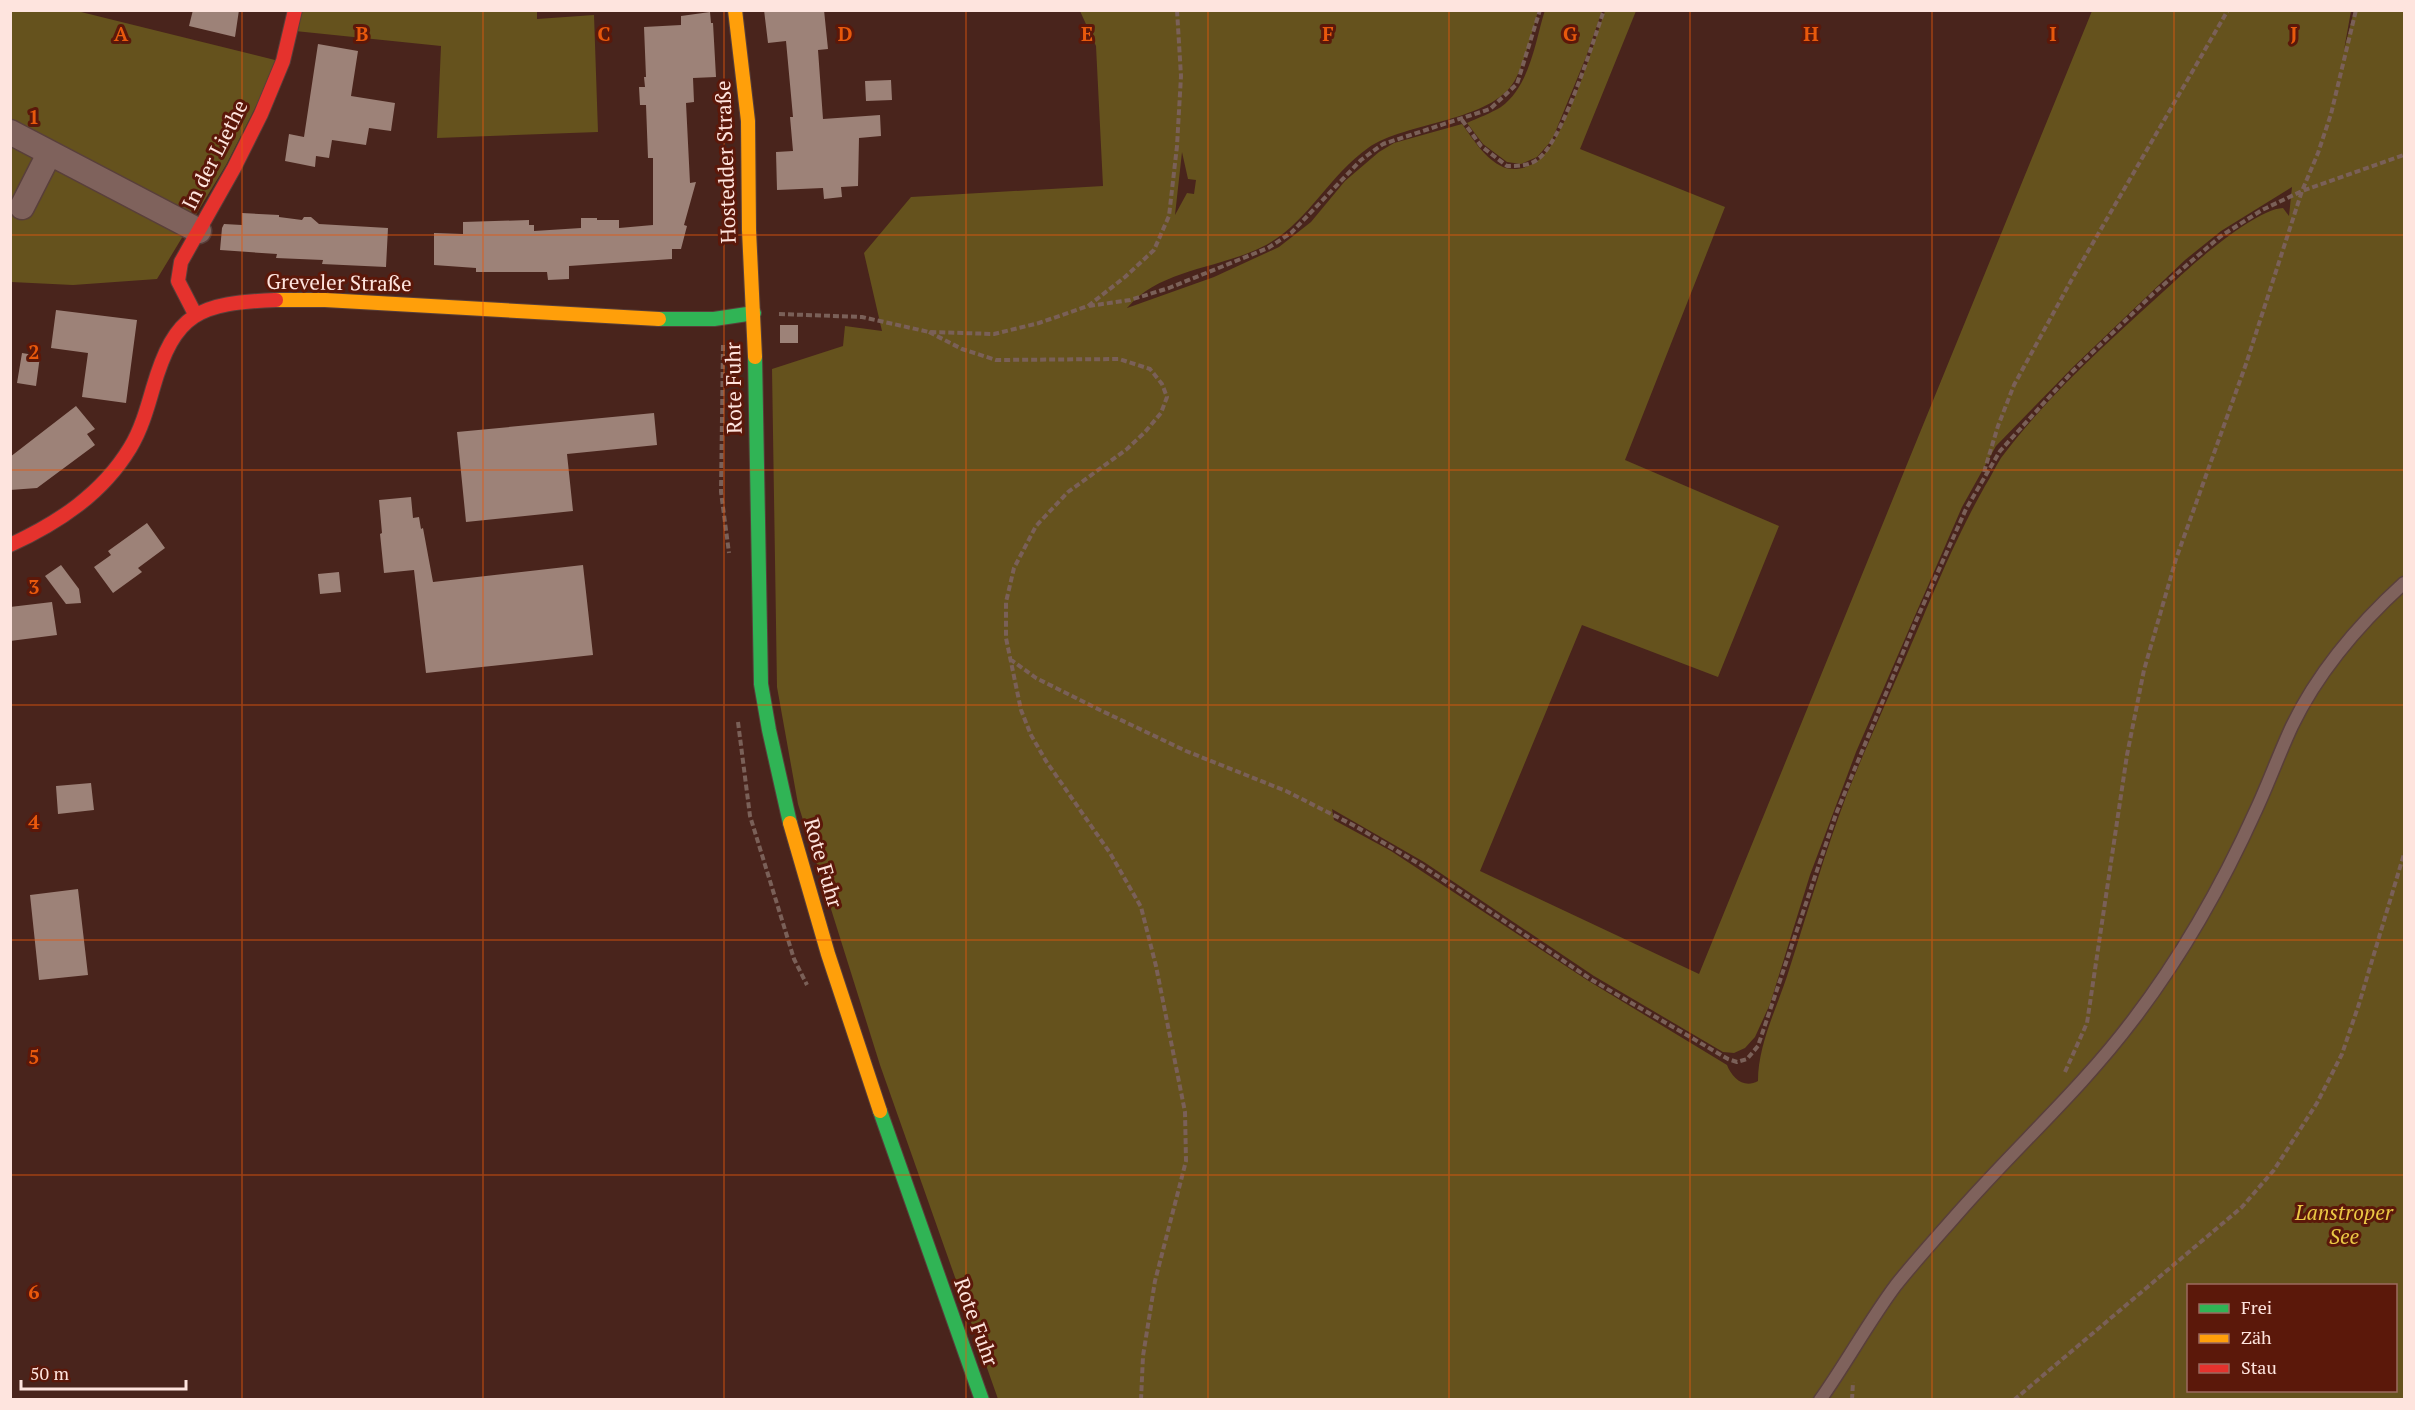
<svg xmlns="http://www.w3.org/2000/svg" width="2415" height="1410" font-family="'PT Serif',serif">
  <rect width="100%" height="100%" fill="#49241c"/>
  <path fill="#65521d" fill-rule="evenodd" d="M 537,10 L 537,19 L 594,15 L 598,132 L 437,138 L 441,46 L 295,31 L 299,11 Z
    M 1545,10 L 1602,11 L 1586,57 L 1552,140 L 1537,157 L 1521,164 L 1507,162 L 1483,144 L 1467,123 C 1478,118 1491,113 1501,107 C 1530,86 1535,42 1545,10 Z
    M 10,11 L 77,11 L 279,61 L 226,165 L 157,279 L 73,285 L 11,282 Z
    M 1080,11 L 1538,11 C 1534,27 1523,66 1515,80 C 1492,122 1407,121 1368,148 C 1328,176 1307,225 1262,247 C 1218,269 1160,269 1127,308 L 1214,277 L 1279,247 L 1311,222 L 1345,181 L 1379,152 L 1394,143 L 1462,124 C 1473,139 1485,159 1503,167 C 1515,172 1532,167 1541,158 C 1568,132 1592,48 1605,11 L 1636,11 L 1580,149 L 1725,207 L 1625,460 L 1779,526 L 1718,677 L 1582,625 L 1480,871 L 1699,974 L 2092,11 L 2351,11 L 2344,50 L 2354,11 L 2404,11 L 2404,1399 L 998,1399 L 880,1065 L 798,804 L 777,687 L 772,369 L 843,346 L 845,326 L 882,331 L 864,253 L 911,197 L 1103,186 L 1096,46 ZM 1182,152 L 1188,179 L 1196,180 L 1194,194 L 1187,193 L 1175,215 ZM 2292,187 L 2289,216 L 2283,208 C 2256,209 2195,262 2175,281 C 2114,337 2050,392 2001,458 C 1995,467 1991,477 1985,486 C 1960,530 1940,577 1920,624 C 1896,681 1870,737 1847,794 C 1825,852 1808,911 1789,970 C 1778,1006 1758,1043 1758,1081 C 1744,1089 1732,1078 1727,1065 L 1587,980 L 1391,851 L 1334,820 L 1332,809 L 1424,862 L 1594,976 L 1723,1052 L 1734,1053 L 1745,1048 L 1755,1037 L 1770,1004 L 1810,875 L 1856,752 L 1962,507 L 1996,446 L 2074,366 L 2185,260 L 2221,231 ZM 2188,1286 L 2396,1286 L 2396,1390 L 2188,1390 Z"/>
  <path fill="#9d8278" d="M 193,10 L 239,10 L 235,37 L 189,26 Z
    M 764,10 L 824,10 L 828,49 L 818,50 L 823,119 L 880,115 L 881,136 L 859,138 L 858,186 L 841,187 L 842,197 L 824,199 L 823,188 L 777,190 L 776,152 L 793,151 L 790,117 L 793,117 L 786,41 L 768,43 Z
    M 710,12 L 711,23 L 713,23 L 716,77 L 693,78 L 694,102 L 686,103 L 690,183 L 696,182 L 684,225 L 687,226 L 681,249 L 672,249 L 672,259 L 569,266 L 569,279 L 548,280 L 547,272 L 476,272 L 476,268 L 434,265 L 434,233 L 463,234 L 463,222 L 529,220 L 529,225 L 534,225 L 534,231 L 581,228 L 581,218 L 597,218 L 597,220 L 619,220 L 619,228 L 653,225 L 653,158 L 648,158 L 646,105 L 640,105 L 639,87 L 645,87 L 644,77 L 646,77 L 644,27 L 681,25 L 681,16 Z
    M 318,44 L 358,51 L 351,96 L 395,103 L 391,131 L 369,128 L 366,145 L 332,140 L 329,158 L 316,156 L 315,167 L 285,161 L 289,134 L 304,137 Z
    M 891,80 L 892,100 L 866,101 L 865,81 Z
    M 242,213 L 279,215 L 279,217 L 302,220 L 304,217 L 311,217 L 319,224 L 388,228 L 386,267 L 322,264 L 323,260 L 276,258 L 277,254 L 220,250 L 222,228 L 224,224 L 242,225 Z
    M 56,310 L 137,320 L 126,403 L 82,397 L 88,353 L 51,348 Z
    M 780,325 L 798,325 L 798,343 L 780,343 Z
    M 22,353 L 40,356 L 36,386 L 17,383 Z
    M 76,406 L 95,429 L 87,434 L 95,445 L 37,488 L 10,490 L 10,457 Z
    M 654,413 L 657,445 L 567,454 L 573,511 L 466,522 L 457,432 Z
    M 411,497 L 413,518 L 419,517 L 421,529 L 423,528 L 433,582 L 583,565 L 593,655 L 426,673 L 414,570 L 384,573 L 380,534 L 382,533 L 379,500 Z
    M 147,523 L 165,548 L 138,568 L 142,572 L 113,593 L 94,567 L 111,555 L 108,551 Z
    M 61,565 L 79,589 L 81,603 L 66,604 L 45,576 Z
    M 339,572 L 341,592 L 320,594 L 318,574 Z
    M 52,602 L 57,635 L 10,641 L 10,607 Z
    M 91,783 L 94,810 L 58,814 L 56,786 Z
    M 78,889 L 88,975 L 39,980 L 30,895 Z"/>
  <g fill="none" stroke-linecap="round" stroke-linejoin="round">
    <g stroke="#593f3a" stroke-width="15">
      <path id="lane" d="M 1820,1400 C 1847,1362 1869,1321 1896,1285 C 1916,1260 1938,1236 1959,1212 C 2016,1147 2081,1089 2133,1020 C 2182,956 2223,883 2256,810 C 2269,782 2279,754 2292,726 C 2319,670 2359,624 2404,583"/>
    </g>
    <g stroke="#593f3a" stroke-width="27">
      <path id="street" d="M 10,132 L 199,231
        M 22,207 L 49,154"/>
    </g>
    <g stroke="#593f3a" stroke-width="16">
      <path id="fast" d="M 659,319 L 714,319 L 754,313
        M 755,357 L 761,684 L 769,730 L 790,823
        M 880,1111 L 982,1400"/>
    </g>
    <g stroke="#593f3a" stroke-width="16">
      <path id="slow" d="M 735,10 L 748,121 L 749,230 L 755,357
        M 276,300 L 325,300 L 659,319
        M 790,823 L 828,954 L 880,1111"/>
    </g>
    <g stroke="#593f3a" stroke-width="16">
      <path id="jam" d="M 195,314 L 178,281 L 181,262 L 234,168 L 261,114 L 283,61 L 295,10
        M 10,545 C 58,523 102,494 130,448 C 141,430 147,409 153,388 C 175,312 199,303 276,300"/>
    </g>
    <path stroke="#7a6058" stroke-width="4" stroke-dasharray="6 3" stroke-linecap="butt" d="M 10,12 L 11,10
      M 1462,120 L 1481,146 L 1507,166 C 1517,166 1530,166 1538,159 C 1562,142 1593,42 1604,10
      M 1089,306 L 1130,300 L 1169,288 L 1268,248 L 1291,233 L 1361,160 L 1383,144 L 1490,109 L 1517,84 L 1540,10
      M 779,314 L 862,317 L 929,332 L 994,334 L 1039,323 L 1088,306 L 1125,277 L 1154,250 L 1169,216 L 1177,146 L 1181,76 L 1177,10
      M 929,332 L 962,349 L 996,360 L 1119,359 L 1150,369 L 1162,384 L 1167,397 L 1161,413 L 1145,432 L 1127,449 L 1068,492 L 1036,526 L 1014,568 L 1006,602 L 1006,638 L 1021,710 L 1031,735 L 1046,761 L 1110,853 L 1141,907 L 1156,966 L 1185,1112 L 1186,1161 L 1155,1281 L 1143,1356 L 1141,1400
      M 723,345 L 721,492 L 729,553
      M 1984,472 L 1998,426 L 2014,385 L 2072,279 L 2228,10
      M 1010,659 L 1036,678 L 1100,710 L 1186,751 L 1286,791 L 1355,826 L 1421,865 L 1592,980 L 1728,1059 L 1737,1062 L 1747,1059 L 1758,1046 L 1836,814 L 1916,621 L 1966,509 L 2000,451 L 2072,372 L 2155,292 L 2221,236 L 2262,210 L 2302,191 L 2404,155
      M 738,722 L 750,816 L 794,959 L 807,985
      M 2065,1072 L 2087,1023 L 2127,755 L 2144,670 L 2176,559 L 2246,364 L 2302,191 L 2318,153 L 2331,114 L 2356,10
      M 1852,1400 L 1853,1382
      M 2014,1400 L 2242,1207 L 2274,1170 L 2317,1103 L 2342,1054 L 2359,1004 L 2404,854"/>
    <use href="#lane" stroke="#7f625c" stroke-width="12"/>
    <use href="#street" stroke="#7f625c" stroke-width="24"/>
    <use href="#fast" stroke="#30b455" stroke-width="14"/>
    <use href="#slow" stroke="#ff9f0a" stroke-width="14"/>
    <use href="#jam" stroke="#e5322d" stroke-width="14"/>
  </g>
  <path fill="none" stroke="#e8590c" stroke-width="1.5" stroke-opacity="0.55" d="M 242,10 L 242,1400M 483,10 L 483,1400M 724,10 L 724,1400M 966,10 L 966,1400M 1208,10 L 1208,1400M 1449,10 L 1449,1400M 1690,10 L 1690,1400M 1932,10 L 1932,1400M 2174,10 L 2174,1400M 10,235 L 2404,235M 10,470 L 2404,470M 10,705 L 2404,705M 10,940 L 2404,940M 10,1175 L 2404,1175"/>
  <g text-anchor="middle" stroke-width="6" stroke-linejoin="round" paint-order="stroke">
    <g font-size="21" fill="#fee4de" stroke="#5b180a">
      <text transform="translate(215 155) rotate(-63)" y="7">In der Liethe</text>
      <text transform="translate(726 162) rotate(-92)" y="7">Hostedder Straße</text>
      <text transform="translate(339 283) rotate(1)" y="7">Greveler Straße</text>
      <text transform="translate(734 388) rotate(-91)" y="7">Rote Fuhr</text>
      <text transform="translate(823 863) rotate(74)" y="7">Rote Fuhr</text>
      <text transform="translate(976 1322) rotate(70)" y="7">Rote Fuhr</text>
    </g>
    <g font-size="21" font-style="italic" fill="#ebc844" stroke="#5b180a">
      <text x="2344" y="1220">Lanstroper<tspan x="2344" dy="24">See</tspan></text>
    </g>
  </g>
  <g font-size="20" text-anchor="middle" font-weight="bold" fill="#e8590c" stroke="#5b180a" stroke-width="6" stroke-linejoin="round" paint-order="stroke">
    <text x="121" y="41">A</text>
    <text x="362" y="41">B</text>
    <text x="604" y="41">C</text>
    <text x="845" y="41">D</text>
    <text x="1087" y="41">E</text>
    <text x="1328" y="41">F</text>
    <text x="1570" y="41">G</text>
    <text x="1811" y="41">H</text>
    <text x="2053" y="41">I</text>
    <text x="2294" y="41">J</text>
    <text x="34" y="124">1</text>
    <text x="34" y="359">2</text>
    <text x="34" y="594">3</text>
    <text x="34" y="829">4</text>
    <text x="34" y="1064">5</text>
    <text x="34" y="1299">6</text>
  </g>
  <rect width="2415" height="1410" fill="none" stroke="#fee4de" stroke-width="24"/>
  <rect x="2187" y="1284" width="210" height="108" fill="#5b180a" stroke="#9c6a5f" stroke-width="1.5"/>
  <rect x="2199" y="1304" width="30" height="9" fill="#30b455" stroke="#9c6a5f" stroke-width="1.5"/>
  <text x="2241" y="1314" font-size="18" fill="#fee4de">Frei</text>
  <rect x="2199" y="1334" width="30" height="9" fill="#ff9f0a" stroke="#9c6a5f" stroke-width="1.5"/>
  <text x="2241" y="1344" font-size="18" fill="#fee4de">Zäh</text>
  <rect x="2199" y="1364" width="30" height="9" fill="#e5322d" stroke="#9c6a5f" stroke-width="1.5"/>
  <text x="2241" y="1374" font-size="18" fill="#fee4de">Stau</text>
  <path d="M21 1380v9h165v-9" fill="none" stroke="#fee4de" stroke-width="3"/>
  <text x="30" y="1380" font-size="18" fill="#fee4de" stroke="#5b180a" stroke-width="4.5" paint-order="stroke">50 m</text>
</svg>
